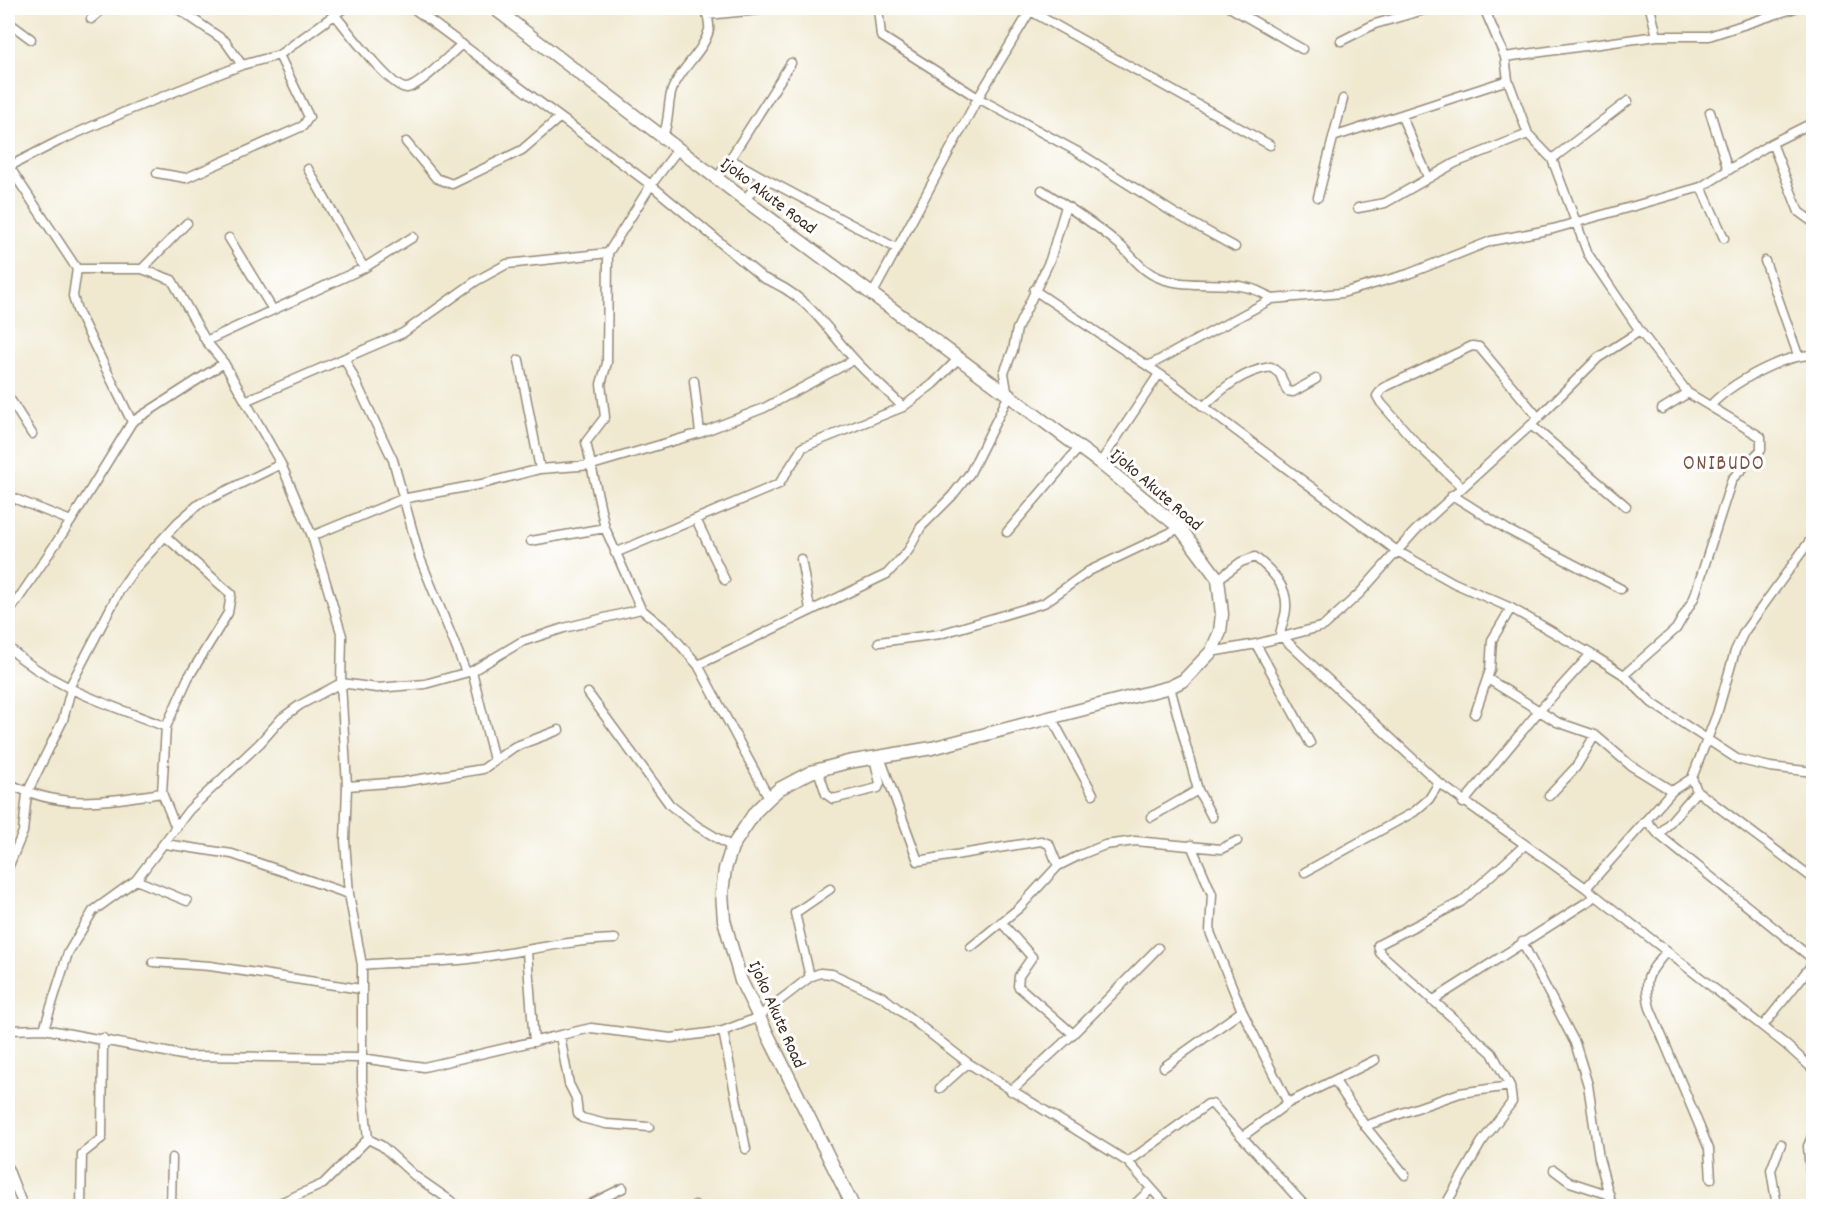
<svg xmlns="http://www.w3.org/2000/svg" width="1821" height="1214" font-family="Dekko,sans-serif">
  <rect width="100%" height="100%" fill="#fff"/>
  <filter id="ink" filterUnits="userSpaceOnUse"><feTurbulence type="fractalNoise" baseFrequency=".0167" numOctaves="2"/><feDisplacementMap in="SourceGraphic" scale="12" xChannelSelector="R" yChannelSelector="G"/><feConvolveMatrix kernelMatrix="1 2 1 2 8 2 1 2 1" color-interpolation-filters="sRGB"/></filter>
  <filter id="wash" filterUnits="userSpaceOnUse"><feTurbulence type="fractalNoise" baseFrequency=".008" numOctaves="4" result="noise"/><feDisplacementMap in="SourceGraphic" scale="24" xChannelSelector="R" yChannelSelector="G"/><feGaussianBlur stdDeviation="1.35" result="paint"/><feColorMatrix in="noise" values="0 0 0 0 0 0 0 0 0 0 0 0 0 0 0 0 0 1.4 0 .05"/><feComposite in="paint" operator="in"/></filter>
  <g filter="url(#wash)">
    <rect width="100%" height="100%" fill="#f0e9d0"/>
  </g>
  <g filter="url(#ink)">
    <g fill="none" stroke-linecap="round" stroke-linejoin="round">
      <g stroke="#968a77" stroke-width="11">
        <path id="minor" d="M 177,8 L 225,41 L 242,65
          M 413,8 L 651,185 L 763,278 C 806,294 824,325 853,358 C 868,375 887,391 903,407
          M 878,8 L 881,36 L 978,98 L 1076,151 L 1174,213 L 1235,247
          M 1025,8 L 1270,145
          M 1231,8 L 1302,49
          M 1484,8 L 1505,57 L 1508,80 L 1528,134 L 1552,159 L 1588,254 L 1640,331 L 1688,393 L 1761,437 L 1761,450 L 1732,479 L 1694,598 L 1676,629 L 1624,675
          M 1650,8 L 1657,36
          M 335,15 C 346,28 392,90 407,88 C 421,86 450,54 462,44
          M 707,15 L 758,10
          M 91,19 L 104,8
          M 8,22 L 31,39
          M 1341,41 L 1375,24 L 1431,8
          M 1505,57 L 1657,36 L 1709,36 L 1795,8
          M 1710,112 L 1728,170
          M 1402,117 L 1428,177
          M 663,136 C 670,120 667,105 672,90 C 680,68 703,53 709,30 C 710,24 707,14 706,8
          M 1333,137 L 1508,80
          M 406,142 L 436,178 L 452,184 L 522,150 L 559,118
          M 1772,143 L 1799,212 L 1814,223
          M 679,148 L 651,185 L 608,253 L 607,363 L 601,384 L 605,417 L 586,442 L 605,528 L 641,609 L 669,632 L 698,665 L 769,798
          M 730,159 L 791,63
          M 1552,159 L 1628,101
          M 8,165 L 77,269 L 73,296 L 77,310 L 132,422
          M 8,167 L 59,141 L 129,110 L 242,65 L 279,55 L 344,8
          M 308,169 L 364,268
          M 157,173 L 186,178 L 303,126 L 309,117 L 279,55
          M 717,178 L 730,159 L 762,177
          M 1701,187 L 1724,238
          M 1042,190 C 1067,206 1092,222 1115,241 C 1131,253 1140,271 1160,278 C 1197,292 1239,274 1272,299
          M 1318,197 L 1343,99
          M 745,200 L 762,177 L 896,248
          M 1358,208 L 1385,203 L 1455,163 L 1528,134
          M 229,238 L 273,310
          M 1765,261 L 1798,355
          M 77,269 L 142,269 L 172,280 L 206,341 L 224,363 L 281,464 L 312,536 L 342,636 L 341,683 L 347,786 L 345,841 L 349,894 L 362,965 L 362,1081 L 368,1139
          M 142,269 L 187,223
          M 1034,290 L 1167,379 L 1397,551 L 1454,583 L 1511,608 L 1591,654 L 1624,675 L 1652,703 L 1737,759 L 1770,767 L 1814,772
          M 872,295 L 978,98 L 1032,8
          M 206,341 L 364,268 L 413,237
          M 345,359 L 393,460 L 420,558 L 466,672
          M 519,360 L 540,469
          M 1148,366 L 1272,299 L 1342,293 L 1408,274 L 1491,241 L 1553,229 L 1701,187 L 1772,143 L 1814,122
          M 694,381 L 700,433
          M 8,396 L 32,434
          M 245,401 L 403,333 L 476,281 L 507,264 L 608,253
          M 1710,406 C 1730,384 1783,354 1814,355
          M 1203,407 C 1223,388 1243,371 1271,367 L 1280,374 L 1287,391 L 1293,392 L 1316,379
          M 1662,409 L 1688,393
          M 1531,425 L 1626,506
          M 1100,463 L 1159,374
          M 1462,487 L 1416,443 L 1381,403 L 1377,396 L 1383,388 L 1472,346 L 1479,347 L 1538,417
          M 1452,495 L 1508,530 L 1621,589
          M 8,496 L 71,521
          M 696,519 L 725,580
          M 1007,532 L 1079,448
          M 312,536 L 402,499 L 482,484 L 540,469 L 592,465 L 700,433 L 764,408 L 854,360
          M 166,537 L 231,594 L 228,613 L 188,678 L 166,727 L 162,793 L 176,828
          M 531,541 L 605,528
          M 615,553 L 779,484 L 803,447 L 903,407 L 933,384 L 958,359
          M 801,559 L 810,609
          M 1218,579 L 1241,562 L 1255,557 C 1270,569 1288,586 1286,608 C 1286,617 1281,626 1280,635
          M 8,614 L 71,521 L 132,422 L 224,363
          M 1280,635 L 1439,783 L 1586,888 L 1785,1044 L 1814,1070
          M 879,642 L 940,634 L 1044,603 L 1089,571 L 1180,528
          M 1256,644 L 1310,743
          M 8,647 C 52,688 111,705 166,727
          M 1211,652 L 1256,644 L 1324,626 L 1360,593 L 1415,531 L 1531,425 L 1598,358 L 1640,331
          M 698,665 L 887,574 L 908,551 L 921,527 L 952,496 L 970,473 L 1008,397 L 1004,373 L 1013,350 L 1017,329 L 1050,260 L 1066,206
          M 472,671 L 494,760
          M 1488,679 L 1557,722 L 1595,735
          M 1170,687 L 1198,790 L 1212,817
          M 69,688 L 120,590 L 134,570 L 178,522 L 199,504 L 281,464
          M 588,693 L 670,805 L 697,826 L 732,847
          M 1475,714 L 1490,670 L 1492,640 L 1511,608
          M 1051,717 L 1093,794
          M 880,757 L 918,861 L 1041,841 L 1049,844 L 1058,866
          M 818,770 L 826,794 L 833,799 L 878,788 L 880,783 L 874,758
          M 1692,778 L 1697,791 L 1814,879
          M 8,783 C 62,811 104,801 162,793
          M 347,786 L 402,782 L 483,769 L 514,747 L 559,730
          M 1549,796 L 1576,767 L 1595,735 L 1630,765 L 1672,791
          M 1463,803 L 1539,711 L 1591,654
          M 1151,817 L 1198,790
          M 1646,820 L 1659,835 L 1814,960
          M 1659,835 L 1697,791
          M 165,844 L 232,854 L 349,894
          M 1191,845 L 1212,894 L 1210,932 L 1242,1011 L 1288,1103
          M 8,868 L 23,832 L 27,793 L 63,720 L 71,689
          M 1305,872 L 1414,812 L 1429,799 L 1439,783
          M 136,880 L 187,901
          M 1586,888 L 1672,791 L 1692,778 L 1717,714 L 1735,651 L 1744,632 L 1814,535
          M 1001,922 L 1032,957 L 1019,976 L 1018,986 L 1073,1034
          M 1522,942 L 1575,1043 L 1588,1085 L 1599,1158 L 1612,1206
          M 971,947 L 1019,908 L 1058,866 L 1080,855 L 1105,845 L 1135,841 L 1221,849 L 1237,841
          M 527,952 L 534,1042
          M 1666,952 C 1647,975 1643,979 1650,1008 L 1709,1149 L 1711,1179
          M 153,962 L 210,966 L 361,989
          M 362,965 C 398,961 433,963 469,959 C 518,953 566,940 615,939
          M 810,977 L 795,913 L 830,889
          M 1432,1001 L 1595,897
          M 1763,1026 L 1814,962
          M 44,1029 L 68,953 L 93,911 L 136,880 L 189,810 L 260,743 L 282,718 L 300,705 L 341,683 L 377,688 L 425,684 L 472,671 L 521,642 L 564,628 L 641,609
          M 8,1030 L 44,1029 L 187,1056 L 361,1058 L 424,1067 L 591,1028 L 671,1038 L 723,1031 L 757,1018 L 810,977 L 820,973 L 832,974 L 883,997 L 968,1063 L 1128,1162 L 1167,1206
          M 723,1031 L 746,1149
          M 560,1036 L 569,1084 L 576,1098 L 578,1114 L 582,1118 L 606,1124 L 649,1127
          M 1164,1067 L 1242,1011
          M 1335,1081 L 1365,1126 L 1405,1175
          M 940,1088 L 968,1063
          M 1011,1091 L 1073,1034 L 1158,948
          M 1365,1126 L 1460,1093 L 1510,1086
          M 1243,1136 L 1288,1103 L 1375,1060
          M 368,1139 L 382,1146 L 415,1176 L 458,1206
          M 1128,1162 L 1208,1104 L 1212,1104 L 1305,1206
          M 8,1168 L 23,1206
          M 1554,1170 L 1570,1182 L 1610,1195
          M 1810,1171 L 1808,1146 L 1814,1132
          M 695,1205 L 695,1206
          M 81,1206 L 82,1154 L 102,1138 L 103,1038
          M 171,1206 L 172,1158
          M 273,1206 L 323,1184 L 368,1139
          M 587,1206 L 623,1188
          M 1133,1206 L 1151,1189
          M 1445,1206 L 1481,1143 L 1512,1102 L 1510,1086 L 1492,1053 L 1380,953 L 1378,945 L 1461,902 L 1525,845
          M 1777,1206 L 1771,1170 L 1781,1144"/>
      </g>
      <g stroke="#968a77" stroke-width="15">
        <path id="secondary" d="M 494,8 L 745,200 L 1100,463 L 1180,528 L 1218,579 L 1222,614 L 1220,632 L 1211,652 L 1184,680 L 1170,687 L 932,748 L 848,762 L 811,772 L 779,789 L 769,798 L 755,812 L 732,847 L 725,869 L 722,893 L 724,920 L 741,981 L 853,1206"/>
      </g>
      <use href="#minor" stroke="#fff" stroke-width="8"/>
      <use href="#secondary" stroke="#fff" stroke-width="12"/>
    </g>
  </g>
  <g text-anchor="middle" stroke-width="6" stroke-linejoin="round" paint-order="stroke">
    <g font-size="18" fill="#3b2a1e" stroke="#fff">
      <text transform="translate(769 195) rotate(37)" y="6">Ijoko Akute Road</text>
      <text transform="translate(1157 489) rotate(41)" y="6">Ijoko Akute Road</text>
      <text transform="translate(778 1014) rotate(66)" y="6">Ijoko Akute Road</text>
    </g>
    <g font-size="21" letter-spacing="1.5" fill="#7b5646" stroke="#fff">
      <text x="1724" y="469">ONIBUDO</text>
    </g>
  </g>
  <rect width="1821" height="1214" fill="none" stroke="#fff" stroke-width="30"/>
</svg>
